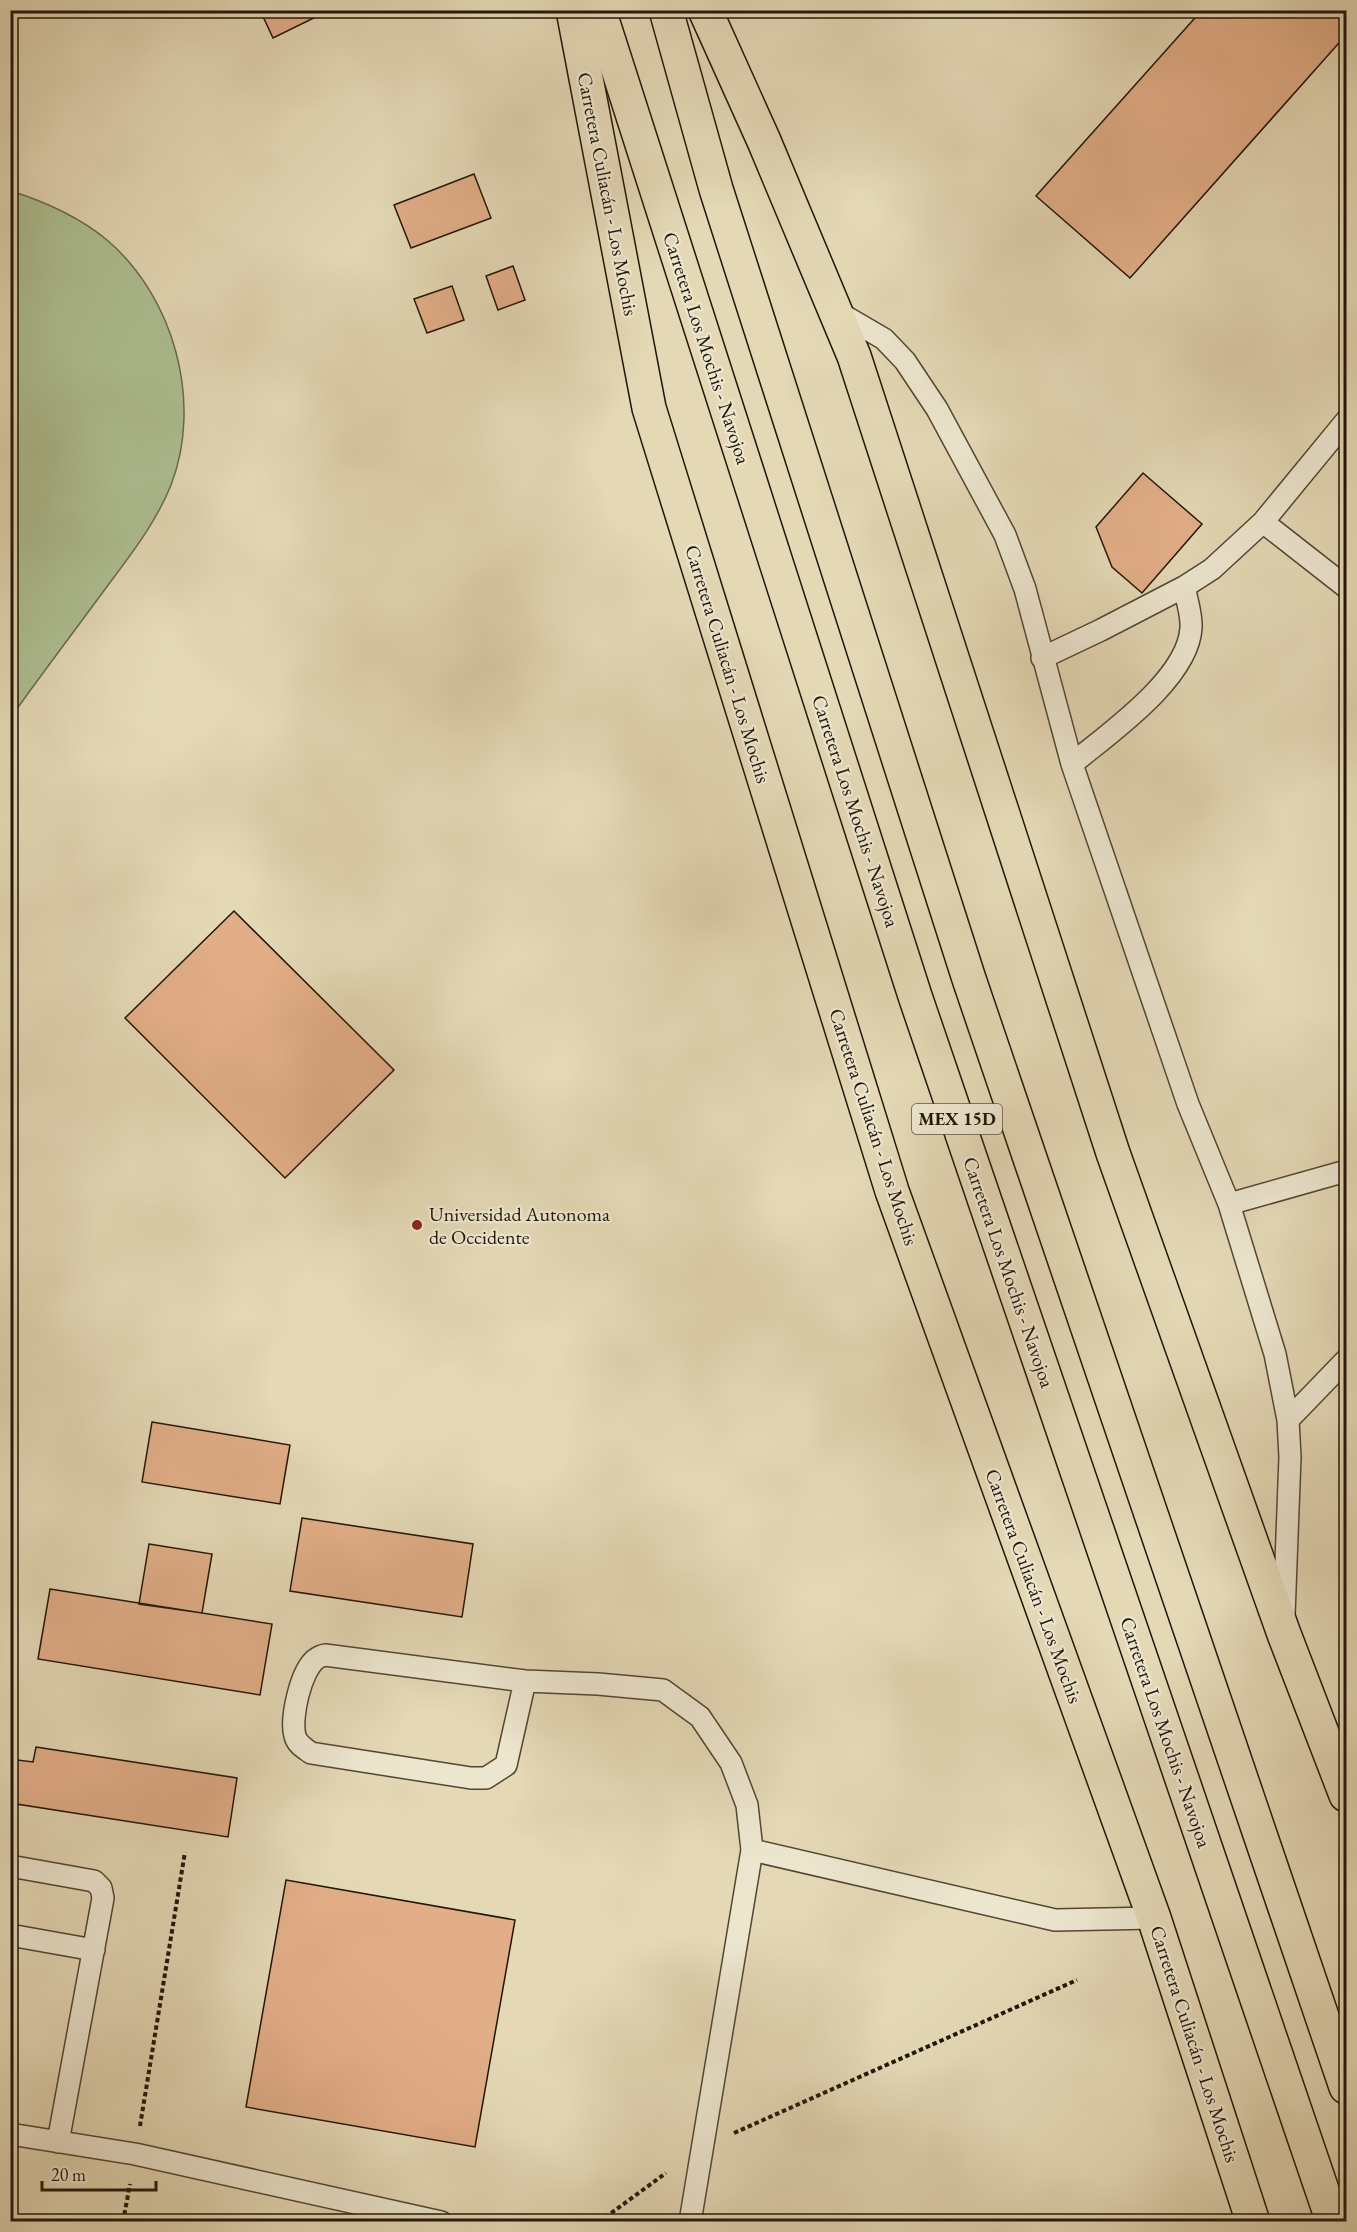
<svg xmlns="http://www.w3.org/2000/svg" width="1357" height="2232" font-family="'EB Garamond',serif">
  <rect width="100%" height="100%" fill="#e4d8b5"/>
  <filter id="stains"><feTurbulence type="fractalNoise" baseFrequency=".00333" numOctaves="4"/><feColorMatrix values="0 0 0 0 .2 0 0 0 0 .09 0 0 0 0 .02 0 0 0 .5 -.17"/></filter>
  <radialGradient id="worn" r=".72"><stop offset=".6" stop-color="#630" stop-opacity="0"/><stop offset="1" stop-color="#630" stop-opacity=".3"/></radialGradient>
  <path fill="#aec092" stroke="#686b4e" stroke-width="1.5" d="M 11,191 C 46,202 78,216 107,240 C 174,297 203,402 171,485 C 155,525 128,558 103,592 C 72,634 41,675 11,717 Z"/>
  <path fill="#e2ae88" stroke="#221609" stroke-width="1.5" d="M 260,10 L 330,10 L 273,38 Z
    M 1202,10 L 1346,10 L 1346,35 L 1130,278 L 1036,196 Z
    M 474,174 L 491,218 L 411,248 L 394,205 Z
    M 513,266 L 525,300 L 498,310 L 486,276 Z
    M 452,286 L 464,320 L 427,333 L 414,299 Z
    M 1143,473 L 1202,524 L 1142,593 L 1112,567 L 1096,527 Z
    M 234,911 L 394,1070 L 285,1178 L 125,1018 Z
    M 152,1422 L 290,1445 L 280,1504 L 142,1482 Z
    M 302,1518 L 473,1544 L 462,1617 L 290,1591 Z
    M 149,1544 L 212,1554 L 202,1613 L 139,1604 Z
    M 50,1589 L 272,1624 L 260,1695 L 38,1659 Z
    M 36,1747 L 237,1778 L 228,1837 L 10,1803 L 10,1759 L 33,1762 Z
    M 286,1880 L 515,1920 L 475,2147 L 246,2107 Z"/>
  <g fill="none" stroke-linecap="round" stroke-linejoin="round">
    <g stroke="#524634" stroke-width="24">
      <path id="lane" d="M 836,311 L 884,339 L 905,361 L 937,409 L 1005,535 L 1025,589 L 1072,764 L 1188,1104 L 1229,1204 L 1275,1354 L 1288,1420 L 1290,1457 L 1284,1615
        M 1263,522 L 1346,587
        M 1042,658 L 1101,630 L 1184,587 L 1212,569 L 1263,522 L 1346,421
        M 1072,764 C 1109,733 1188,679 1191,628 C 1192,616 1187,600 1184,587
        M 1229,1204 L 1346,1171
        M 1288,1420 L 1346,1360
        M 525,1681 L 506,1765 L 486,1778 L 471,1778 L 311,1753 C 304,1748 297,1744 295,1736 C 290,1718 301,1670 316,1659 C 316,1658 324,1655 325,1655 L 525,1681 L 598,1684 L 663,1690 L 700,1717 L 731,1763 L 747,1805 L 752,1850 L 690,2222
        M 752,1850 L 1055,1920 L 1154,1918
        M 10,1866 L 94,1881 L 101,1888 L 103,1898 L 58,2142
        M 10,1935 L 94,1950
        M 10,2134 L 135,2154 L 441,2222"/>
    </g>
    <g stroke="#221609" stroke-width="36">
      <path id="primary" d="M 573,10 L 649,408 L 892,1191 L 1154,1918 L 1253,2222
        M 705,10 L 764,141 L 854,356 L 1113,1153 L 1284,1634 L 1346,1795"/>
    </g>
    <g stroke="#221609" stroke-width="36">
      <path id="highway" d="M 599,10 L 915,996 L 1333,2222
        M 666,10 L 716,189 L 969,979 L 1346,2087"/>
    </g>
    <path stroke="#221609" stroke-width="4" stroke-dasharray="4.5 3" stroke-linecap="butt" d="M 140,2126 L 185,1852
      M 734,2133 L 1077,1980
      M 123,2222 L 130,2184
      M 599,2222 L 666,2173"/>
    <use href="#lane" stroke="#ede6cf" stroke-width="21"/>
    <use href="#primary" stroke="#e4d8b5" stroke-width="33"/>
    <use href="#highway" stroke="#e4d8b5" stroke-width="33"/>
  </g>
  <circle fill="#8f2418" stroke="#ede6cf" stroke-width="2" cx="417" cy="1225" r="6"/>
  <g text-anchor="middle" stroke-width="4.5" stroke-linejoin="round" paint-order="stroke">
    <rect fill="#ede6cf" stroke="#5f5444" stroke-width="1.5" x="912" y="1104" width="90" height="30" rx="4.5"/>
    <g font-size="18" font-weight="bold" fill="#221609">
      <text x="957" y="1125">MEX 15D</text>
    </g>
    <g font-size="20" fill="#221609" stroke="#ede6cf">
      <text transform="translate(608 194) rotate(79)" y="7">Carretera Culiacán - Los Mochis</text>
      <text transform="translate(707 348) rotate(72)" y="7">Carretera Los Mochis - Navojoa</text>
      <text transform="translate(728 664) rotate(73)" y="7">Carretera Culiacán - Los Mochis</text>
      <text transform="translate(856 811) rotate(72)" y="7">Carretera Los Mochis - Navojoa</text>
      <text transform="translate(874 1127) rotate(72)" y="7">Carretera Culiacán - Los Mochis</text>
      <text transform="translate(1009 1272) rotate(71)" y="7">Carretera Los Mochis - Navojoa</text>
      <text transform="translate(1034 1586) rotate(70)" y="7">Carretera Culiacán - Los Mochis</text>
      <text transform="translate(1166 1732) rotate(71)" y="7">Carretera Los Mochis - Navojoa</text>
      <text transform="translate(1195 2044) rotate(72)" y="7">Carretera Culiacán - Los Mochis</text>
    </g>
    <g font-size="20" fill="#221609" stroke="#ede6cf" text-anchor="start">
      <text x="429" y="1221">Universidad Autonoma<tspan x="429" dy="23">de Occidente</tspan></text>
    </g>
  </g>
  <rect width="1357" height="2232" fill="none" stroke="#e4d8b5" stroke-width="36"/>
  <rect x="12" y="12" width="1333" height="2208" fill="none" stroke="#221609" stroke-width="3"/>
  <rect x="18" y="18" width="1321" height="2196" fill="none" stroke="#221609" stroke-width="1.5"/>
  <path d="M42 2181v9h114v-9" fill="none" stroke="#221609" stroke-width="3"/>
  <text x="51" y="2181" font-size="18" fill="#221609" stroke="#ede6cf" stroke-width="4.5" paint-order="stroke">20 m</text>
  <rect width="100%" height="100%" filter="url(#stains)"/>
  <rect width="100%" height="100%" fill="url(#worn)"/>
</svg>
